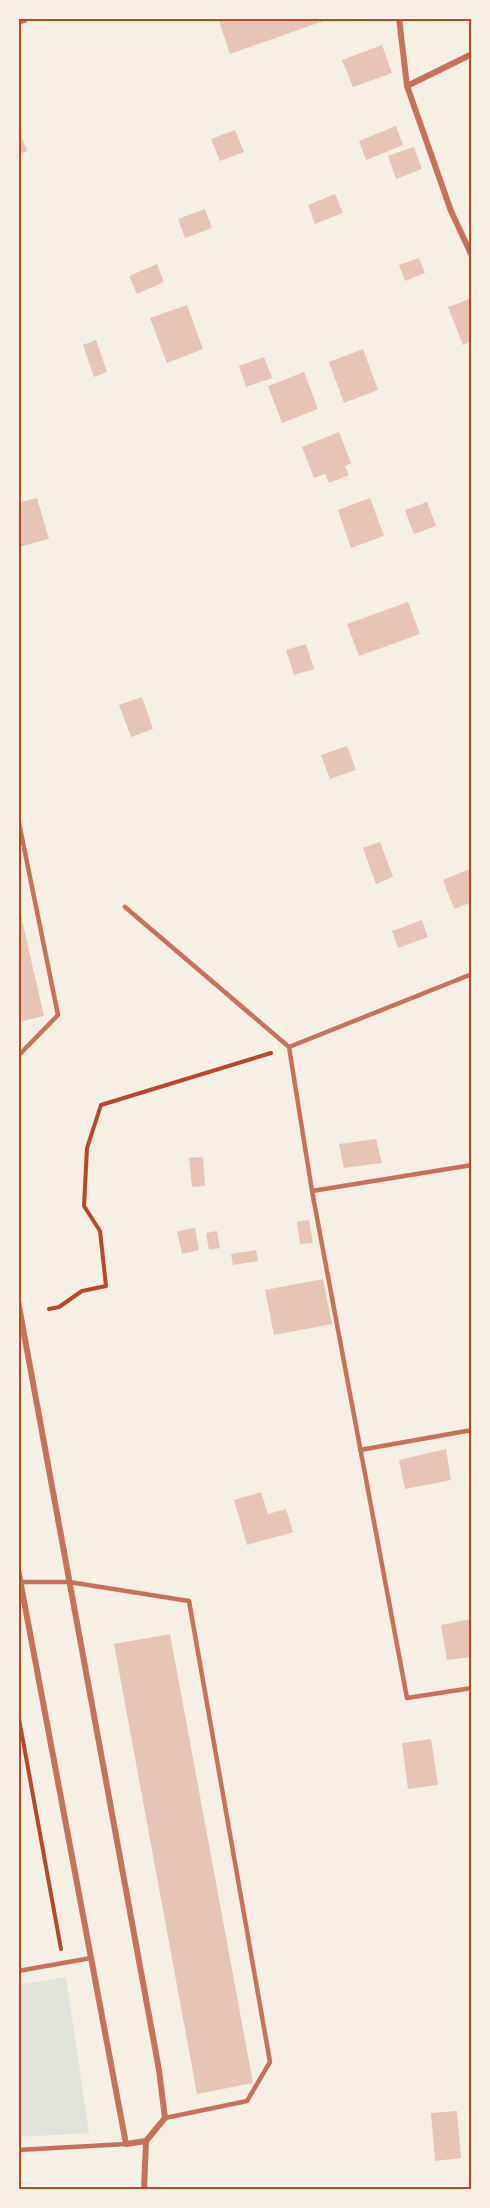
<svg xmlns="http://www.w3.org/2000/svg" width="490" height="2208" font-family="'Roboto Condensed',sans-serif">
  <rect width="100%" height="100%" fill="#f6efe4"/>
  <path fill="#e2e4dc" d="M 66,1977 L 89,2133 L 18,2137 L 18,1985 Z"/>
  <path fill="#e6c5b7" d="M 218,18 L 332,18 L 230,54 Z
    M 382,45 L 392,73 L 353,87 L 342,60 Z
    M 396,126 L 403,145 L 366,160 L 359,141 Z
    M 18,127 L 27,151 L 18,154 Z
    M 235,130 L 244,152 L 220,161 L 211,139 Z
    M 414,147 L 422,169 L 396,179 L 388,156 Z
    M 335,194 L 343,213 L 315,224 L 308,205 Z
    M 205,209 L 212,228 L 185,238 L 178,219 Z
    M 419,258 L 425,273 L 405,281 L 399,265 Z
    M 157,264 L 164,282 L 137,294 L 129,276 Z
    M 472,298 L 472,341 L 463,345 L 448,307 Z
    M 187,305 L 203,349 L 167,363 L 150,318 Z
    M 96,340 L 107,372 L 94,377 L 83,345 Z
    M 363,349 L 378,390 L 344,403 L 329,362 Z
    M 264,357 L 272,378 L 246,387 L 239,366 Z
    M 304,372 L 318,409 L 282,423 L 268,386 Z
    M 339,432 L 351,463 L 345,466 L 349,475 L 329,483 L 325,474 L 314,478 L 302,447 Z
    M 37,498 L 49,539 L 18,547 L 18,503 Z
    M 370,498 L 384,536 L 351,548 L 338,510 Z
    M 427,502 L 436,526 L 414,534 L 405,510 Z
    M 408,602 L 420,634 L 359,656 L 347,624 Z
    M 306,644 L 314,669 L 294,675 L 286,650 Z
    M 142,697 L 153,729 L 131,737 L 119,705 Z
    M 347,746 L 356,770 L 330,779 L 321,755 Z
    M 380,842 L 393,877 L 376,884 L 363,848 Z
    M 472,868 L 472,902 L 454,909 L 443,880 Z
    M 18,903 L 44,1016 L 18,1022 Z
    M 422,920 L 428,937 L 398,948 L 392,931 Z
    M 376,1139 L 382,1163 L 344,1168 L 339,1144 Z
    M 203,1157 L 205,1186 L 192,1187 L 189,1158 Z
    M 309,1220 L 313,1243 L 300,1244 L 297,1222 Z
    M 195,1228 L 199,1250 L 182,1254 L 177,1231 Z
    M 217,1231 L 220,1248 L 209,1250 L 206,1233 Z
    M 256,1250 L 258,1261 L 233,1265 L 231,1254 Z
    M 323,1279 L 332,1324 L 274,1335 L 265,1290 Z
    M 446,1449 L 451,1480 L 405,1489 L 399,1460 Z
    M 261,1492 L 268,1514 L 286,1509 L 293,1532 L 247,1545 L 234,1500 Z
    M 472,1619 L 472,1657 L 447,1660 L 441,1625 Z
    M 170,1634 L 253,2083 L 197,2094 L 114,1644 Z
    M 431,1739 L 438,1785 L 408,1789 L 402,1743 Z
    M 457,2111 L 461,2158 L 435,2161 L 431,2113 Z"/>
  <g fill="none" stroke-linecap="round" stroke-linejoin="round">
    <path stroke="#b5482f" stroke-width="4" d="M 49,1309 L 59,1307 L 82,1291 L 106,1286 L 100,1231 L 84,1206 L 87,1148 L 101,1105 L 271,1053
      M 18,1713 L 61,1949"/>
    <path stroke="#c5725c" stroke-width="4.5" d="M 18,818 L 58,1015 L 18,1056
      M 125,907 L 289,1047 L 312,1191 L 407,1698 L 472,1688
      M 289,1047 L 472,974
      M 312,1191 L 472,1165
      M 360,1450 L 472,1430
      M 20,1582 L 69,1582 L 189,1601 L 270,2062 L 247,2101 L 165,2118
      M 18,1971 L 91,1958
      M 18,2150 L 126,2144"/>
    <path stroke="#c5725c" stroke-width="6" d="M 399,18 L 407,86 L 451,211 L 472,256
      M 407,86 L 472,54
      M 18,1301 L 159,2070 L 165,2118 L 146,2141 L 144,2190
      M 18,1569 L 126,2144 L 146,2141"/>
    <path stroke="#c5725c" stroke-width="10" d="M 18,20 L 24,18"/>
  </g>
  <rect width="490" height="2208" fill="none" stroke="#f6efe4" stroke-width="39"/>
  <rect x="20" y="20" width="450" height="2168" fill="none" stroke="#b5482f" stroke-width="2"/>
</svg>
